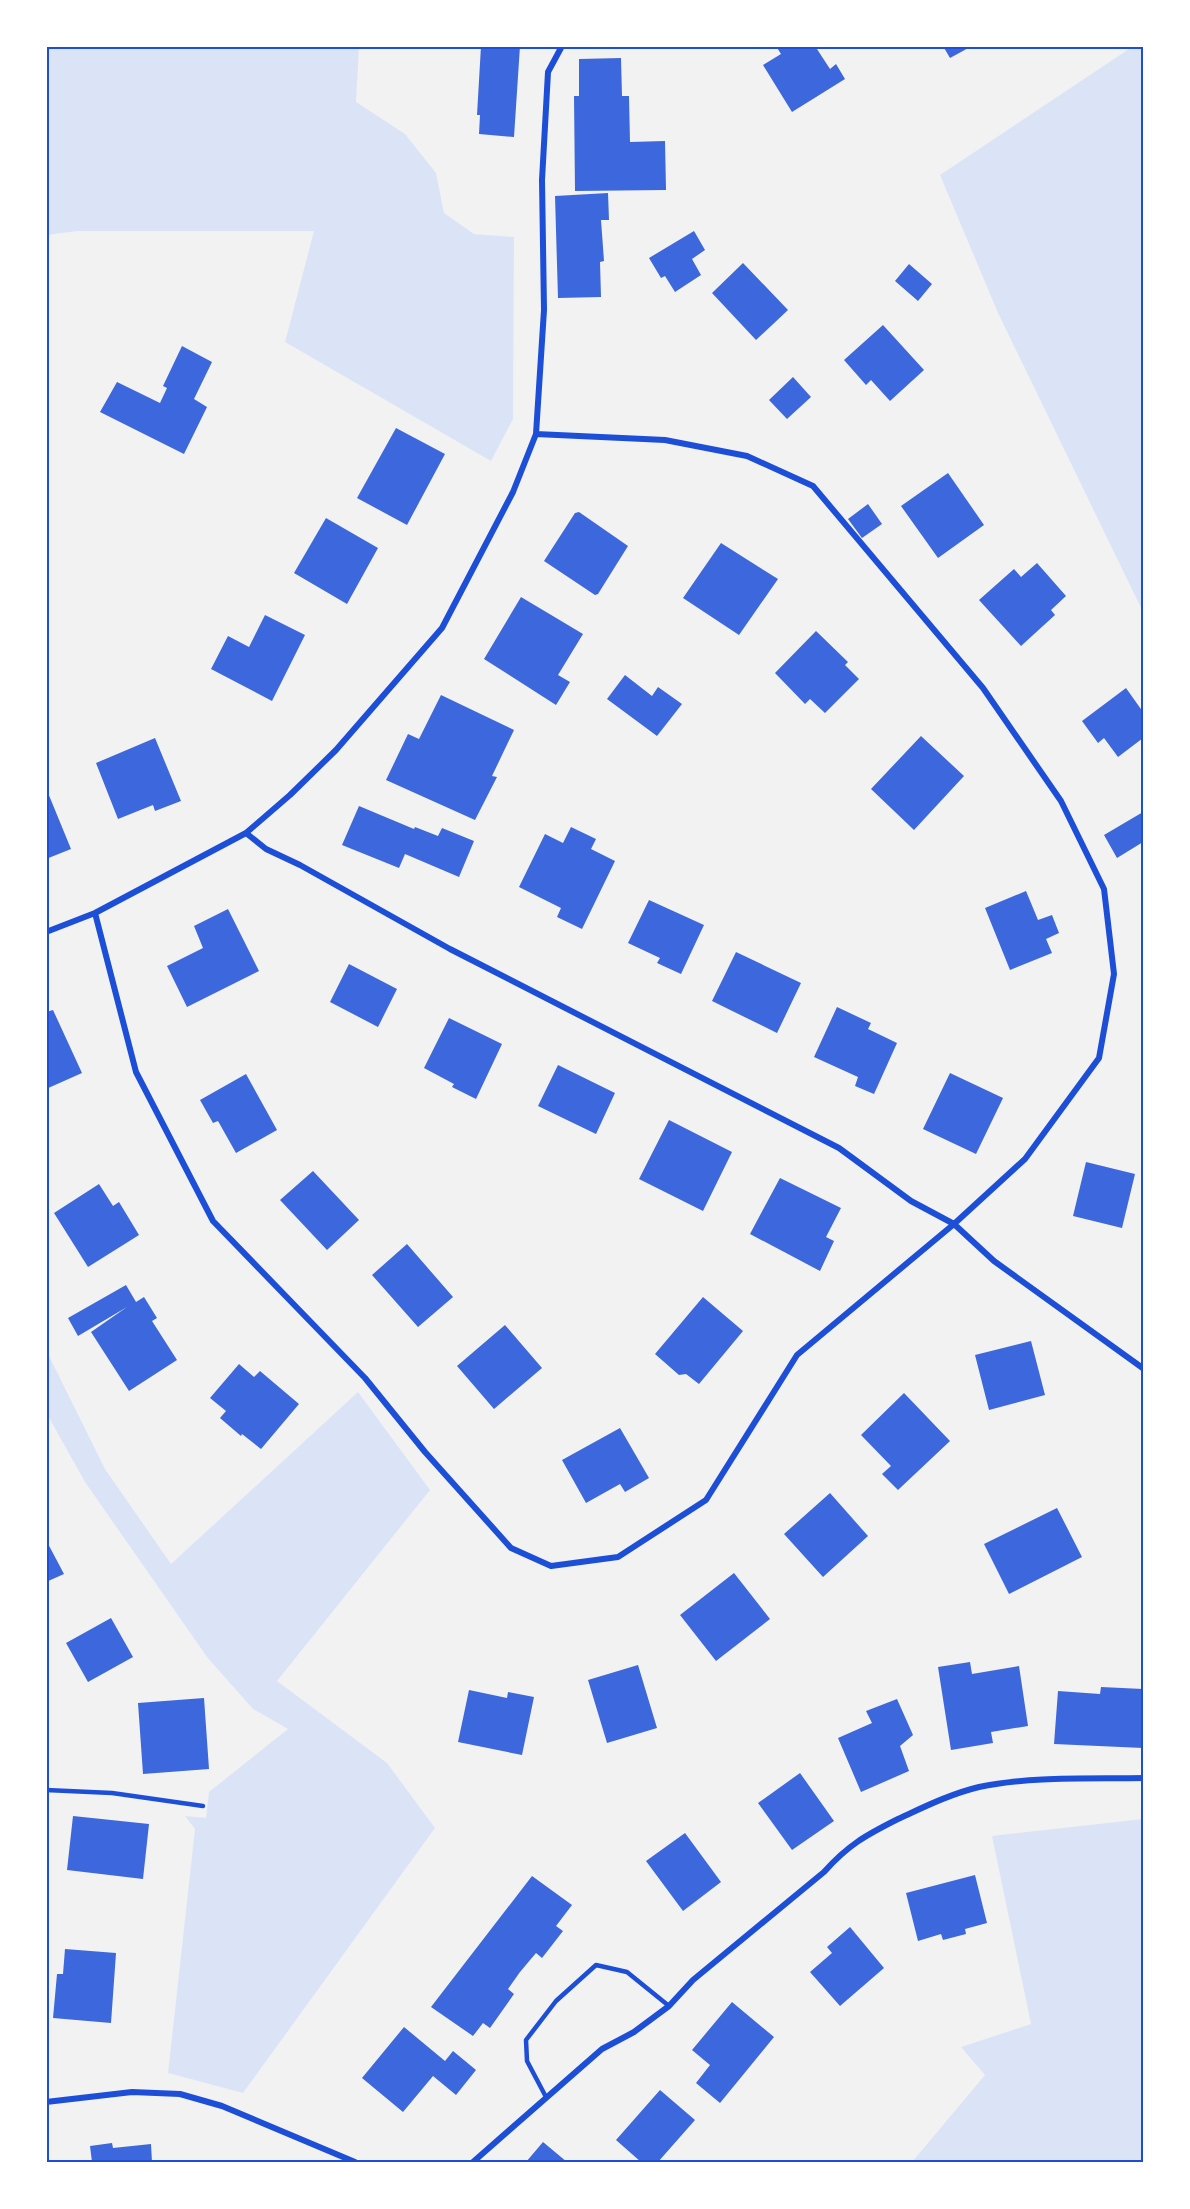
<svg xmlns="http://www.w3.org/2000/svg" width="1190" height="2209" font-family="'Roboto Condensed',sans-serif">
  <rect width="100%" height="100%" fill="#f2f2f2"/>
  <path fill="#dbe4f7" d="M 46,47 L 359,47 L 356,102 L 405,134 L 436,173 L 444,213 L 474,234 L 514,237 L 513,419 L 491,461 L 285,342 L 314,231 L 78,231 L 47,235 Z
    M 1132,47 L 1144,47 L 1143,612 L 998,313 L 940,175 Z
    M 47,1352 L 105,1469 L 171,1564 L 358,1392 L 430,1490 L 277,1681 L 387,1763 L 435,1828 L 243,2093 L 168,2073 L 195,1829 L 185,1816 L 206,1818 L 209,1792 L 288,1729 L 253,1709 L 207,1657 L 85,1482 L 47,1414 Z
    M 1143,1819 L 1143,2162 L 912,2162 L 985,2075 L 961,2047 L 1031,2024 L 992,1836 Z"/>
  <path fill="#3d67dc" d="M 481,46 L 520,46 L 514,137 L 479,134 L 480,115 L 477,115 Z
    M 776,46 L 815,46 L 830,69 L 836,64 L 845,79 L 792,112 L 763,65 L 781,54 Z
    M 943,46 L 972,46 L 950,58 Z
    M 621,58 L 622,96 L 629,96 L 630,142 L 665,141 L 666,190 L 575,191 L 574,96 L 579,96 L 579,59 Z
    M 608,193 L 609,220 L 601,220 L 604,261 L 600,262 L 601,297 L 558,298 L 555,196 Z
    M 694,231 L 705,250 L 692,259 L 701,275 L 675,292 L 665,276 L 661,278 L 649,258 Z
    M 743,263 L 788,310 L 756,340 L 712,293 Z
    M 909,264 L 932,284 L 918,301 L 895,281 Z
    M 883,325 L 924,370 L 890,401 L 871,380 L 866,385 L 844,360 Z
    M 182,346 L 212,362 L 194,399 L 207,407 L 184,454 L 100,412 L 117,382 L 160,403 L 167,388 L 163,386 Z
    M 793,377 L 811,397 L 787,419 L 769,400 Z
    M 396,428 L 445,454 L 407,525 L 357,498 Z
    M 948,473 L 984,525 L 938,558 L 901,506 Z
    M 868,504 L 882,524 L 862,538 L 848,519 Z
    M 579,512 L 628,546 L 598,594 L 595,595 L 544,561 L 575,513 Z
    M 326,518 L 378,548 L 347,604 L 294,573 Z
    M 721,543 L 778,579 L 739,635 L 683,598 Z
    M 1037,563 L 1066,596 L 1051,610 L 1055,615 L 1021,646 L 979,600 L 1014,569 L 1021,577 Z
    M 521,597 L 583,634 L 558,675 L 570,682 L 556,705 L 484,659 Z
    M 265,615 L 305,635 L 272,701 L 211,669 L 228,636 L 249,647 Z
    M 816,631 L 848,662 L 845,665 L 859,679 L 825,713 L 810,699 L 805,704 L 775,673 Z
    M 625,675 L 652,696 L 658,687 L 682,704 L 657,736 L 607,699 Z
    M 1126,688 L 1143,712 L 1143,738 L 1118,757 L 1104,738 L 1098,743 L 1082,721 Z
    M 441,695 L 514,730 L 492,776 L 497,777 L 475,820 L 386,780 L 408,734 L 419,739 Z
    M 921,736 L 964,776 L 914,830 L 871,789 Z
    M 155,738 L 181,801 L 155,811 L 153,805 L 118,819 L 96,763 Z
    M 46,788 L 71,849 L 46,859 Z
    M 359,806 L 414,829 L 415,827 L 438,836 L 442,828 L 474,841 L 459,877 L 405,854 L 399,868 L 342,845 Z
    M 1143,812 L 1143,842 L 1117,858 L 1104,835 Z
    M 571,827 L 596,839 L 591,849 L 615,861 L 582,929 L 557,917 L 561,908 L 519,887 L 545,834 L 563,843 Z
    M 1026,891 L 1038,920 L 1052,915 L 1059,933 L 1046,939 L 1052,953 L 1010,970 L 985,908 Z
    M 649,900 L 704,925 L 681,974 L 657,963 L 660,958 L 628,943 Z
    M 228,909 L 259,971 L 187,1007 L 167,966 L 203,948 L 194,926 Z
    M 736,952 L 801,983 L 777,1033 L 712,1001 Z
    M 349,964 L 397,989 L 378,1027 L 330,1002 Z
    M 837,1007 L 871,1023 L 868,1029 L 897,1043 L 874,1094 L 855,1086 L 858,1077 L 814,1057 Z
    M 53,1010 L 82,1073 L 46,1089 L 46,1012 Z
    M 449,1018 L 502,1044 L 476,1099 L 452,1087 L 454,1084 L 424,1068 Z
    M 558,1065 L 615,1093 L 596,1134 L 538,1106 Z
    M 950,1073 L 1003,1098 L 976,1154 L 923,1129 Z
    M 246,1074 L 277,1130 L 236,1153 L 218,1121 L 213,1123 L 200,1100 Z
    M 669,1120 L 732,1152 L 703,1211 L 639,1179 Z
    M 1086,1162 L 1135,1174 L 1122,1228 L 1073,1216 Z
    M 313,1171 L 359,1220 L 327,1250 L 280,1200 Z
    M 780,1178 L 841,1208 L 826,1237 L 834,1241 L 820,1271 L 750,1234 Z
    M 99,1184 L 113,1206 L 119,1202 L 139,1235 L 88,1267 L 54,1213 Z
    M 407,1244 L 453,1297 L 418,1327 L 372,1275 Z
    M 126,1285 L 136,1302 L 144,1297 L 157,1318 L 152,1321 L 177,1360 L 129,1391 L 91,1332 L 127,1307 L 78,1336 L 68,1318 Z
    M 703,1297 L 743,1331 L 699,1384 L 686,1374 L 679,1375 L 655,1354 Z
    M 505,1325 L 542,1368 L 494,1409 L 457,1366 Z
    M 1031,1341 L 1045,1395 L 989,1410 L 975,1355 Z
    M 239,1364 L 254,1377 L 260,1371 L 299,1404 L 261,1449 L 242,1434 L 241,1436 L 220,1418 L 226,1411 L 210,1398 Z
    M 904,1393 L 950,1441 L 898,1490 L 882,1474 L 891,1466 L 861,1435 Z
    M 620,1428 L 649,1478 L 625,1492 L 620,1484 L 586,1503 L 562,1460 Z
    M 830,1493 L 868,1536 L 823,1577 L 784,1534 Z
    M 1057,1508 L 1082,1557 L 1009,1594 L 984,1544 Z
    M 46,1540 L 64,1574 L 46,1582 Z
    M 734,1573 L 770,1619 L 716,1661 L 680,1615 Z
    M 111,1618 L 133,1657 L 88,1682 L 66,1643 Z
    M 970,1662 L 972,1674 L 1019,1666 L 1028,1726 L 991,1732 L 993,1743 L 951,1750 L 938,1667 Z
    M 638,1665 L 657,1728 L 607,1743 L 588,1680 Z
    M 1101,1687 L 1143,1689 L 1143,1748 L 1054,1744 L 1058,1691 L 1100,1694 Z
    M 469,1690 L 507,1698 L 508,1692 L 534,1697 L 522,1755 L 458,1742 Z
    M 204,1698 L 209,1769 L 143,1774 L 138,1703 Z
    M 897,1699 L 913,1735 L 900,1746 L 909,1771 L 861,1792 L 838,1738 L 872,1723 L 866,1711 Z
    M 800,1773 L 834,1821 L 792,1850 L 758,1803 Z
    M 73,1816 L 149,1824 L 143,1879 L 67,1870 Z
    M 685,1833 L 721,1882 L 683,1911 L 646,1861 Z
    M 975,1875 L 987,1923 L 965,1929 L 966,1934 L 943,1940 L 941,1934 L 918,1941 L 906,1893 Z
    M 532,1876 L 572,1905 L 556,1926 L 563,1931 L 542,1958 L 536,1953 L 520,1972 L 508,1989 L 514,1994 L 490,2028 L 483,2023 L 473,2036 L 431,2007 Z
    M 850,1927 L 884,1968 L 840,2006 L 810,1972 L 832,1953 L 827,1947 Z
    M 65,1949 L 116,1953 L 111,2023 L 53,2018 L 57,1974 L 63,1974 Z
    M 732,2002 L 774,2037 L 720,2103 L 696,2083 L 710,2065 L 692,2050 Z
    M 404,2027 L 445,2061 L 453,2051 L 476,2070 L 456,2095 L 433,2076 L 403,2112 L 362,2078 Z
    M 660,2090 L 695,2120 L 658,2162 L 641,2162 L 616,2140 Z
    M 543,2142 L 567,2162 L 526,2162 Z
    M 112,2143 L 113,2148 L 151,2144 L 152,2162 L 92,2162 L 90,2146 Z"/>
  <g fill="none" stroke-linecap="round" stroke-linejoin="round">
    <path stroke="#1d4ed8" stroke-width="4.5" d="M 46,1790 L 112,1793 L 203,1806
      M 546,2097 L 527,2061 L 526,2040 L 556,2001 L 596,1965 L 627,1972 L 669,2006"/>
    <path stroke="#1d4ed8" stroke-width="6" d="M 246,833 L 266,849 L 300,865 L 450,949 L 839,1148 L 911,1201 L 954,1224 L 994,1261 L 1144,1369
      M 95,913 L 136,1072 L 213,1221 L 365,1378 L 425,1452 L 511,1548 L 551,1566 L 618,1557 L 706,1500 L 797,1355 L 954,1224 L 1025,1159 L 1099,1058 L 1114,974 L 1104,889 L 1061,801 L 983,688 L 813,486 L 747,456 L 665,440 L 536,434
      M 46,932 L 95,913 L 246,833 L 290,795 L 336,750 L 442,628 L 513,492 L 536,434 L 544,310 L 542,180 L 548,72 L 562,46
      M 46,2102 L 132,2092 L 180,2094 L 222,2106 L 355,2162
      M 473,2162 L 602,2049 L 634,2032 L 669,2006 L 693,1980 L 824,1872 C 848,1845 866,1835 898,1819 C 924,1807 950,1794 979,1787 C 1032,1776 1089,1779 1144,1778"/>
  </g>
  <rect width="1190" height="2209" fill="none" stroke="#ffffff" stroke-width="96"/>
  <rect x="48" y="48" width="1094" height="2113" fill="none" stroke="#1d4ed8" stroke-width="2"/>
</svg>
